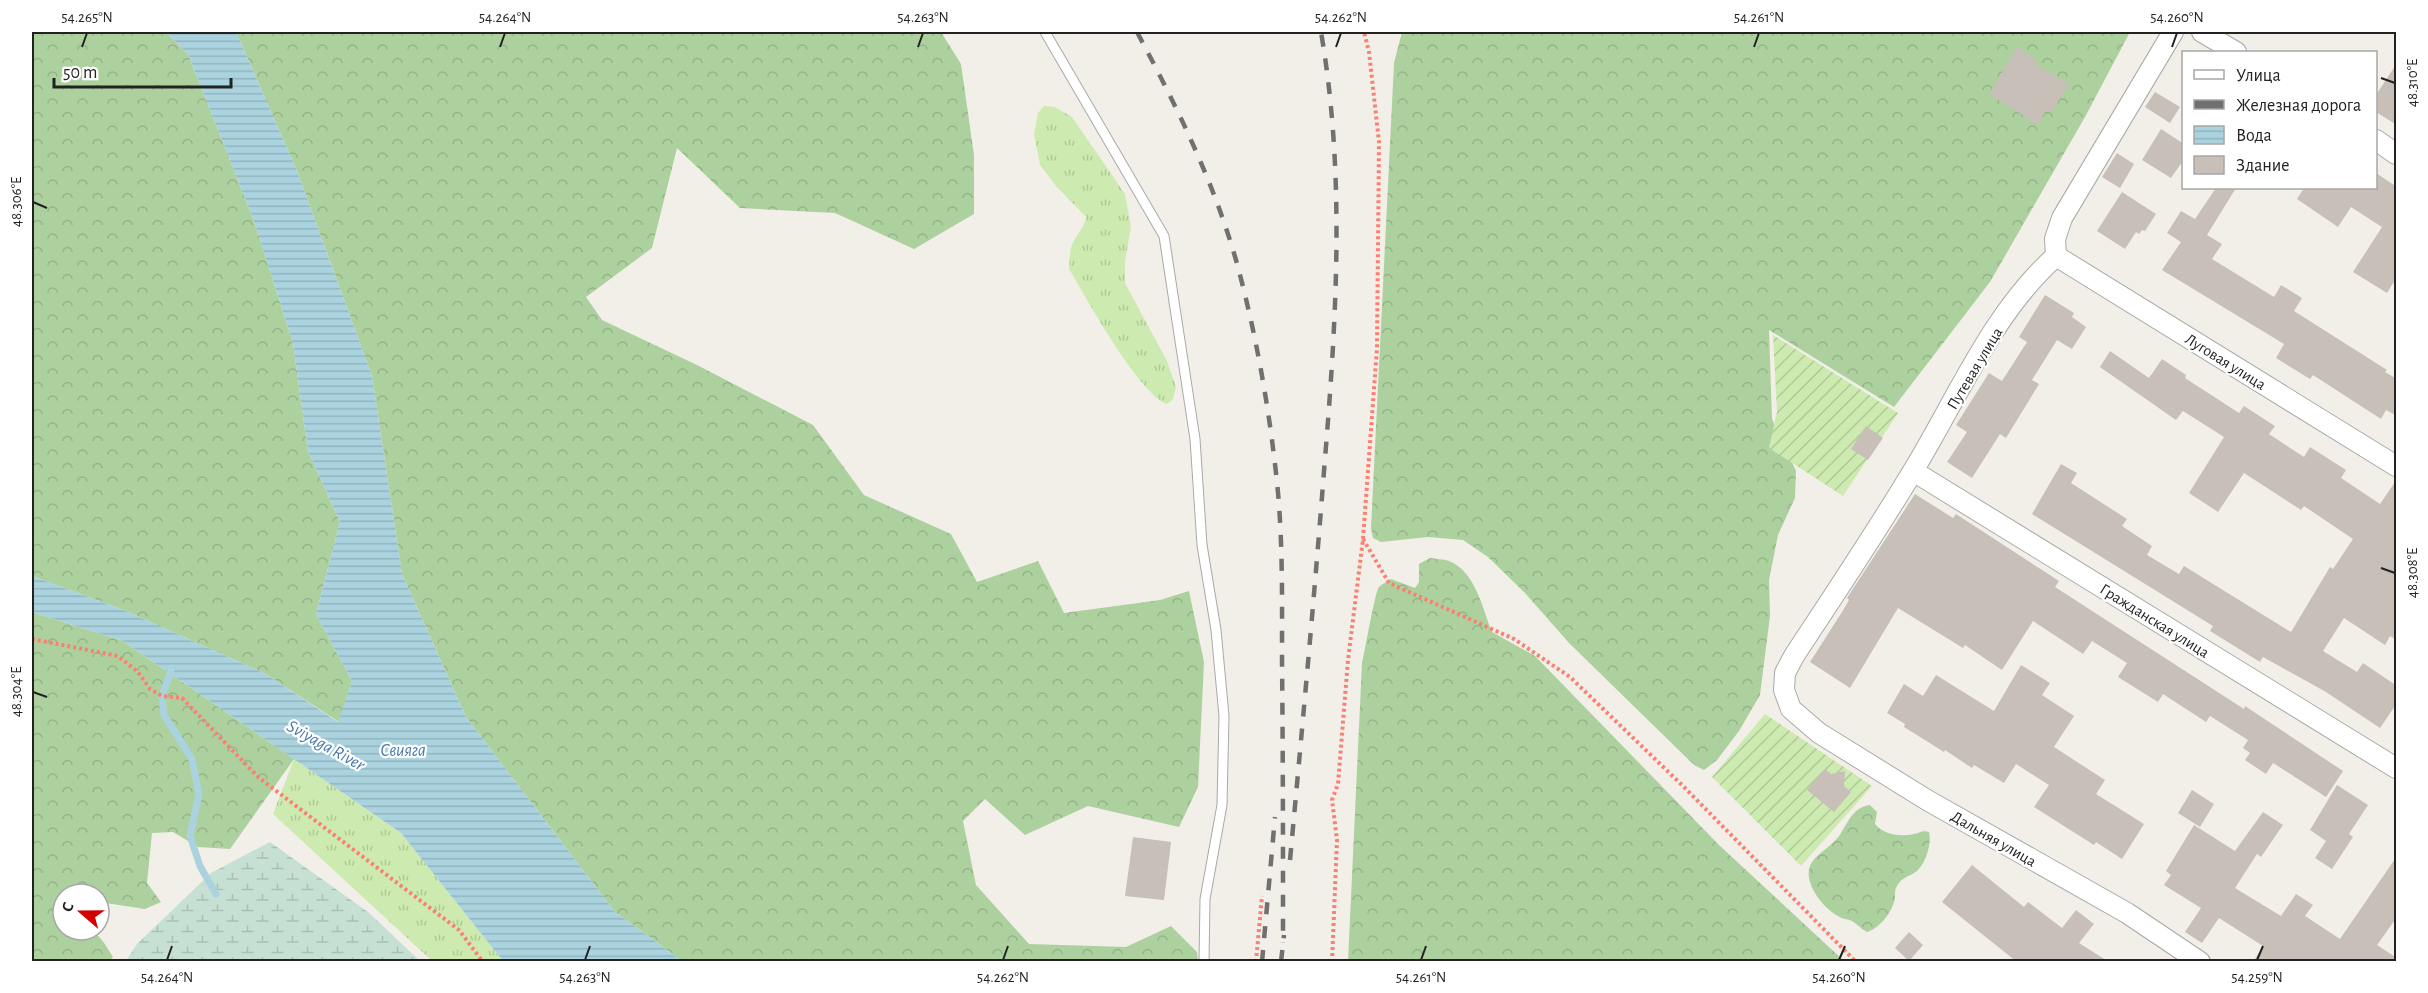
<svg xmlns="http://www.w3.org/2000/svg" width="2428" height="993" font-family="'Alegreya Sans',sans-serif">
  <defs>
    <pattern id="grass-tufts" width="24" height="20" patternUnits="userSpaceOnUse" patternTransform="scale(1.5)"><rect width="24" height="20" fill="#cdebb0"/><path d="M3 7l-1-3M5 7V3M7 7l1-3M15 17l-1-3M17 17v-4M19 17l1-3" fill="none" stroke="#b0c997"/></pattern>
    <pattern id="forest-crowns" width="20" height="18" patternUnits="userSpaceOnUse" patternTransform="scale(1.5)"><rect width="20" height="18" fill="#add19e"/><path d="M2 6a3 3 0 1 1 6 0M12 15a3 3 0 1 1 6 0" fill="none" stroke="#95b388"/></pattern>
    <pattern id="wetland-marsh" width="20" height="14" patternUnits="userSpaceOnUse" patternTransform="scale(1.5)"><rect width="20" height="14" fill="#c6e0d4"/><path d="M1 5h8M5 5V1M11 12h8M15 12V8" fill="none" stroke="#aac0b6"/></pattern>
    <pattern id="garden-furrows" width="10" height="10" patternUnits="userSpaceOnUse" patternTransform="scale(1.5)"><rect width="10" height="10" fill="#cdebb0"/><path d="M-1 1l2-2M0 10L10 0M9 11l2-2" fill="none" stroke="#b0c997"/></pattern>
    <pattern id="water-rules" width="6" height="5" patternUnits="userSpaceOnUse" patternTransform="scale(1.5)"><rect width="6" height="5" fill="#aad3df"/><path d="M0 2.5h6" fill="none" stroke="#92b5bf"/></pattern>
  </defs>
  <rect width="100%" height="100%" fill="#f2efe9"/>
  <path fill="url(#grass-tufts)" d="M 1044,106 L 1055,107 L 1072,117 L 1125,194 L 1131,227 L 1125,261 L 1125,283 L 1167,361 L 1176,387 L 1173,399 L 1167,404 C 1138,393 1087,299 1069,269 C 1070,259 1069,247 1075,239 C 1080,230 1084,228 1086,217 L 1056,186 L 1040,165 L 1034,134 L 1038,113 Z
    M 294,759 L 401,833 L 503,961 L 432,961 L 273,814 Z"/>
  <path fill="url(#forest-crowns)" d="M 32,32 L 166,32 L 188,54 L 254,221 L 293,343 L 308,451 L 340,522 L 316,614 L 352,681 L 339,722 L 264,673 L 126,611 L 32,576 Z
    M 236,32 L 941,32 L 961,64 L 974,155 L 974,214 L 914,249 L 835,213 L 740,208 L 677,148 L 652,248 L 586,297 L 602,320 L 699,366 L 813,425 L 864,495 L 951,534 L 977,582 L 1038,561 L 1064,613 L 1160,600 L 1189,591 L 1204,662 L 1198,787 L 1179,827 L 1088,806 L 1025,835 L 985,799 L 963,821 L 976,885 L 1029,944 L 1126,947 L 1171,926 L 1197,952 L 1198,961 L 682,961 L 615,912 L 466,717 L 402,574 L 372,376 L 297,171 Z
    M 1402,32 L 2130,32 L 2085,117 L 1990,282 L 1894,407 L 1769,330 L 1772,419 L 1796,471 L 1795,498 L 1778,535 L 1769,580 L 1770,616 L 1760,695 L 1739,731 L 1717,760 L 1704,770 L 1694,765 L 1569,643 L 1525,593 L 1488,557 L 1463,540 L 1428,537 L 1381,542 L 1373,538 L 1371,528 L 1394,63 Z
    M 1430,558 C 1436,559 1443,559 1449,561 C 1476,572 1482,608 1492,632 L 1535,656 L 1719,845 L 1844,961 L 1348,961 L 1362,663 C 1365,651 1375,591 1379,587 C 1382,584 1388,581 1391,579 L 1415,588 L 1419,582 L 1419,564 Z
    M 32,612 L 123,641 L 294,759 L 230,849 L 198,847 L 173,832 L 152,833 L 147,883 L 161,902 L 145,909 L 99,902 L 99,894 L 63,894 L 63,930 C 96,930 96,929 113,957 L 110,961 L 32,961 Z
    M 1870,805 L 1877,812 L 1875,824 C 1884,835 1900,837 1914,834 C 1921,833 1921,830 1929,832 C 1932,843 1926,863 1917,871 C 1909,877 1901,877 1896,888 C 1894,892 1896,898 1894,902 C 1891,914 1878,929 1867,932 C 1861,929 1857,924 1852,921 C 1847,919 1842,919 1838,916 C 1823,908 1800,880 1812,862 C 1820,851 1834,845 1841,833 C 1849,820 1854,807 1870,805 Z"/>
  <path fill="url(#wetland-marsh)" d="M 270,842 L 368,912 L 420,961 L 126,961 L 137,944 L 211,873 Z"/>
  <path fill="url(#garden-furrows)" d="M 1773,335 L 1898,413 L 1843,496 L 1769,448 L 1777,412 Z
    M 1765,714 L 1872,786 L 1801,866 L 1712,777 Z"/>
  <path fill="url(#water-rules)" d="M 166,32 L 236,32 L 297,171 L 372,376 L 402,574 L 466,717 L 615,912 L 682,961 L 503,961 L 401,833 L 123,641 L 32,612 L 32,576 L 126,611 L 264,673 L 338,722 L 352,681 L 316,614 L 340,522 L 308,451 L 293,343 L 254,221 L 188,54 Z"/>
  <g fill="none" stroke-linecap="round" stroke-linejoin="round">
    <path stroke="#aad3df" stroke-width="7" d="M 172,668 L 162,696 L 164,715 L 192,759 L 199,794 L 190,836 L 200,866 L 216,894"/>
  </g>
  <path fill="#c7bfb8" d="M 2017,47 L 2037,60 L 2035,64 L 2069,84 L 2051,113 L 2046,110 L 2038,125 L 1989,94 Z
    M 2397,63 L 2397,125 L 2376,112 L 2376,95 Z
    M 2155,92 L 2180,107 L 2170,123 L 2145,107 Z
    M 2161,129 L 2184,144 L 2184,159 L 2171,178 L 2142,160 Z
    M 2117,153 L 2134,164 L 2120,188 L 2102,177 Z
    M 2376,173 L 2397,187 L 2397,277 L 2387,293 L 2353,272 L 2382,227 L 2351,207 L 2338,227 L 2297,199 L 2304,188 L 2376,188 Z
    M 2216,188 L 2236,188 L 2207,235 L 2222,244 L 2212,259 L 2274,297 L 2281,285 L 2302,298 L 2294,311 L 2387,370 L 2385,372 L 2397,379 L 2397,416 L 2386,410 L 2381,419 L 2313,375 L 2310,379 L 2276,358 L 2284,344 L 2162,270 L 2181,242 L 2167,233 L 2181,211 L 2195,219 Z
    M 2122,192 L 2156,214 L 2145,231 L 2142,230 L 2139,234 L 2136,232 L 2125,249 L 2097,231 Z
    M 2045,295 L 2074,313 L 2072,317 L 2086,327 L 2072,349 L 2057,340 L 2032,380 L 2039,384 L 2006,438 L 2000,434 L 1972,478 L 1947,462 L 1967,432 L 1956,425 L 1989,373 L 2002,381 L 2027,342 L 2019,337 Z
    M 2110,351 L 2149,378 L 2162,359 L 2186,375 L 2185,378 L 2239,413 L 2244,406 L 2275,426 L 2269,434 L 2304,457 L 2310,447 L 2346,470 L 2341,478 L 2380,504 L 2397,479 L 2397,640 L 2390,636 L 2385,645 L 2344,618 L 2323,651 L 2357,672 L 2363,663 L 2397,686 L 2397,703 L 2380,728 L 2326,692 L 2263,657 L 2260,662 L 2210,631 L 2213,626 L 2032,514 L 2061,464 L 2077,473 L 2071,483 L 2127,519 L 2122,526 L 2152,546 L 2147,555 L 2179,574 L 2184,566 L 2291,632 L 2330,567 L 2333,569 L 2353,539 L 2304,506 L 2301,510 L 2244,473 L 2218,512 L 2189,493 L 2224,437 L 2183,411 L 2176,420 L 2100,367 Z
    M 1866,426 L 1883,438 L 1868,460 L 1851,449 Z
    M 1915,494 L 1953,518 L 1956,514 L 2059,581 L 2055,587 L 2244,709 L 2245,706 L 2343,771 L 2326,797 L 2273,763 L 2266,774 L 2245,760 L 2250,753 L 2243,748 L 2248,740 L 2210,716 L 2206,722 L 2163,694 L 2158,702 L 2118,677 L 2127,663 L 2092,641 L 2083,654 L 2033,621 L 2002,670 L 1965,645 L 1963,648 L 1898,608 L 1850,688 L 1810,662 L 1842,612 L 1849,600 L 1847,598 Z
    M 2021,665 L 2050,683 L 2042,695 L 2074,716 L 2054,747 L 2105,780 L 2096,794 L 2144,824 L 2122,859 L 2096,842 L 2094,845 L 2034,807 L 2049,785 L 2016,764 L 2004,783 L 1974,765 L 1972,768 L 1945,750 L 1944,752 L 1904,727 L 1905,724 L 1887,713 L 1904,684 L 1923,696 L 1936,675 L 1994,711 Z
    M 1825,769 L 1831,774 L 1845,771 L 1844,786 L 1851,792 L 1834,812 L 1807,790 Z
    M 2337,785 L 2368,805 L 2349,834 L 2353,837 L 2332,869 L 2315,858 L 2326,841 L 2310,830 Z
    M 2192,790 L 2214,804 L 2200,827 L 2178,813 Z
    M 2263,812 L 2283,825 L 2261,857 L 2257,854 L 2235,888 L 2281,916 L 2296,894 L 2313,905 L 2305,916 L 2340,939 L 2397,856 L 2397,917 L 2377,945 L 2397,958 L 2397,962 L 2253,962 L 2263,946 L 2219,918 L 2202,943 L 2185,932 L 2201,908 L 2164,885 L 2171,875 L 2166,871 L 2194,825 L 2235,851 Z
    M 1133,837 L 1171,842 L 1164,900 L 1125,896 Z
    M 1972,865 L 2024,907 L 2028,902 L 2062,928 L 2076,910 L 2094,924 L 2079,943 L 2109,962 L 2017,962 L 1942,902 Z
    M 1909,932 L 1923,945 L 1909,961 L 1895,948 Z"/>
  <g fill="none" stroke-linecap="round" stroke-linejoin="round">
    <g stroke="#a9a9a9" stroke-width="11">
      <path id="lane" d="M 1045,32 L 1164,236 L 1195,439 L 1202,545 L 1216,630 L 1224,716 L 1222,805 L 1205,899 L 1204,962"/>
    </g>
    <g stroke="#a9a9a9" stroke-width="22">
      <path id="street" d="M 2173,32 L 2062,218 L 2055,239 L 2056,256 C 1992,313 1957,399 1913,471 C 1875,534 1834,595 1794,656 L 1785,673 L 1784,690 L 1791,709 L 1819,733 L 1927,800 L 2127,913 L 2200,962
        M 2202,32 L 2236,52
        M 2376,140 L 2396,154
        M 2056,256 L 2396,466
        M 1913,471 L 2396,768"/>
    </g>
    <path stroke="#fa8072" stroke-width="4" stroke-dasharray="3 3" stroke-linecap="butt" d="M 1363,539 L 1389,583 L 1514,639 L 1570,677 L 1684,787 L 1856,962
      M 32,639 L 118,656 L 138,672 L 150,689 L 162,696 L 182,698 L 258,777 L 459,930 L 483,962
      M 1256,962 L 1262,896
      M 1332,962 L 1337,840 L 1332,800 L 1338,784 L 1348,660 L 1363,539 L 1377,348 L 1379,142 L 1369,52 L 1364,32"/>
    <use href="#lane" stroke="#fff" stroke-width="9"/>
    <use href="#street" stroke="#fff" stroke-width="20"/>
    <path stroke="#707070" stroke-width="4.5" stroke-dasharray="12 12" stroke-linecap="butt" d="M 1137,32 C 1176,105 1213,180 1236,260 C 1256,333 1269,407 1277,482 C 1283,541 1282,601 1282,661 C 1283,755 1283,849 1283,943
      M 1290,860 C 1302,730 1314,601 1324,471 C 1336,325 1346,177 1321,32
      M 1262,962 L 1275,817
      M 1281,962 L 1284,935"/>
  </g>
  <path fill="none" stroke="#222" stroke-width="2" d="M 82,47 L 87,33M 500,47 L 505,33M 918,47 L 923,33M 1336,47 L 1341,33M 1754,47 L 1759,33M 2172,47 L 2177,33M 2381,78 L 2395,83M 33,202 L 47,208M 2381,568 L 2395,573M 33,692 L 47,697M 167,960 L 172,946M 585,960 L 590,946M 1003,960 L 1008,946M 1421,960 L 1426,946M 1839,960 L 1845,946M 2257,960 L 2263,946"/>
  <g text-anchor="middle" stroke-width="4.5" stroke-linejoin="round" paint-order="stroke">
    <g font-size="16" fill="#222" stroke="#fff">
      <text transform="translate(2226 361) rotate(32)" y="6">Луговая улица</text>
      <text transform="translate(1974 368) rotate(-59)" y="6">Путевая улица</text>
      <text transform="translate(2155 620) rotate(32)" y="6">Гражданская улица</text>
      <text transform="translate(1994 838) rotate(30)" y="6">Дальняя улица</text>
    </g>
    <g font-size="18" font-style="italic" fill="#4a7aab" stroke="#fff">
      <text transform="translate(326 745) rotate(29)" y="6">Sviyaga River</text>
      <text x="403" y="756">Свияга</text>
    </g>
  </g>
  <rect width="2428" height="993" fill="none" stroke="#ffffff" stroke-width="66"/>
  <rect x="2182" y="51" width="195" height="138" fill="#ffffff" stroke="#a7a7a7" stroke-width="1.5"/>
  <rect x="2194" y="70" width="30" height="9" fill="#ffffff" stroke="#a7a7a7" stroke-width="1.5"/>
  <text x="2236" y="81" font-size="18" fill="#222222">Улица</text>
  <rect x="2194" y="100" width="30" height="9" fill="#707070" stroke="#a7a7a7" stroke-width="1.5"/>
  <text x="2236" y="111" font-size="18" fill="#222222">Железная дорога</text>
  <rect x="2194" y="126" width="30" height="18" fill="url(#water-rules)" stroke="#a7a7a7" stroke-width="1.5"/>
  <text x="2236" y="141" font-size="18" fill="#222222">Вода</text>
  <rect x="2194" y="156" width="30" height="18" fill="#c7bfb8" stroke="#a7a7a7" stroke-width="1.5"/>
  <text x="2236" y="171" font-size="18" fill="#222222">Здание</text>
  <g transform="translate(81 912) rotate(290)"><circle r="28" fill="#ffffff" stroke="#a7a7a7" stroke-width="1.5"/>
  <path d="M0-4.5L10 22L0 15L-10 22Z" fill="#d40000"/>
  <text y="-9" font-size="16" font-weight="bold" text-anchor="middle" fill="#222222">С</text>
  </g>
  <path d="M54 78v9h177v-9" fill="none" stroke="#222222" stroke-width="3"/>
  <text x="63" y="78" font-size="18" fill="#222222" stroke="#ffffff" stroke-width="4.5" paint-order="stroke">50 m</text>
  <rect x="33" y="33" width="2362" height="927" fill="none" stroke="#222" stroke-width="2"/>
  <g font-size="15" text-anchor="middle" fill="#222">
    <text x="87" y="22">54.265°N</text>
    <text x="505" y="22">54.264°N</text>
    <text x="923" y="22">54.263°N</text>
    <text x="1341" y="22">54.262°N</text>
    <text x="1759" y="22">54.261°N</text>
    <text x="2177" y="22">54.260°N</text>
    <text transform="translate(2412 83) rotate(-90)" y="5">48.310°E</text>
    <text transform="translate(16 202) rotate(-90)" y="5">48.306°E</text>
    <text transform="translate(2412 573) rotate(-90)" y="5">48.308°E</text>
    <text transform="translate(16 692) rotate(-90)" y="5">48.304°E</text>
    <text x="167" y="982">54.264°N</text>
    <text x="585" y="982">54.263°N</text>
    <text x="1003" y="982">54.262°N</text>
    <text x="1421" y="982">54.261°N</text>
    <text x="1839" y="982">54.260°N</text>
    <text x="2257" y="982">54.259°N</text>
  </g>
</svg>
